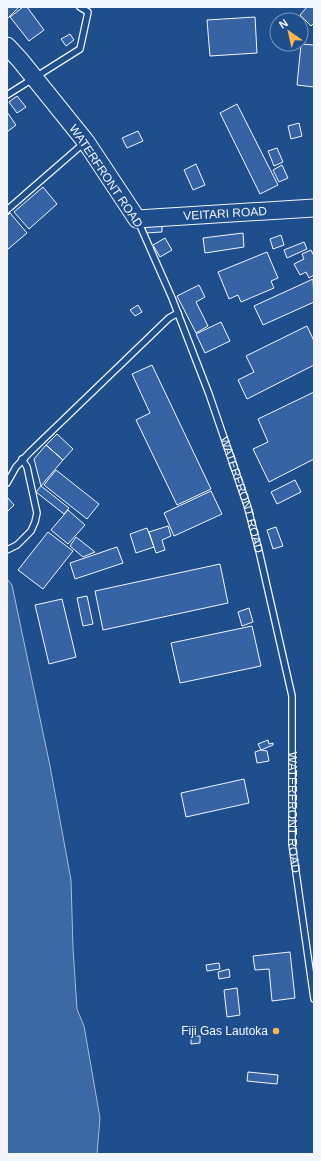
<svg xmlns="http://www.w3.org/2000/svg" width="321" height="1161" font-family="Helvetica,sans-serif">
  <rect width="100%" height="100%" fill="#1f4e8c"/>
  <path fill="#3b69a3" stroke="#a8bbd7" d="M 7,579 L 12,585 L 50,766 L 71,880 L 73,948 L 77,1009 L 84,1026 L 100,1118 L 97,1154 L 7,1154 Z"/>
  <path fill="#3563a3" stroke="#f2f6ff" d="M 7,7 L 19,7 L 7,19 Z
    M 23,7 L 27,7 L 44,30 L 29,41 L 10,17 Z
    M 307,7 L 314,7 L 314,23 L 311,26 L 300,15 Z
    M 255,17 L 257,53 L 210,56 L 207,20 Z
    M 70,34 L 74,40 L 66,46 L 61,39 Z
    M 301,44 L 314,45 L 314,87 L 297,85 Z
    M 17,96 L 26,107 L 17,113 L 9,102 Z
    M 237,104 L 278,185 L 260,194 L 220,113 Z
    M 7,112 L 16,125 L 7,132 Z
    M 299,123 L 302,136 L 291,139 L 288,126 Z
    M 138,131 L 143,141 L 127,148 L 122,138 Z
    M 277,148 L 283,162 L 274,166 L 268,151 Z
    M 196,164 L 205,185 L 193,190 L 184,170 Z
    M 282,165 L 288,178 L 279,182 L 273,170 Z
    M 43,187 L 57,204 L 29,229 L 14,212 Z
    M 10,213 L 27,233 L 7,250 L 7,216 Z
    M 162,226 L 162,232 L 146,233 L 145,227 Z
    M 243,233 L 244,247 L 205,253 L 203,238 Z
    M 281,235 L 284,245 L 273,249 L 270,239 Z
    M 165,238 L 172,250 L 160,257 L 153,245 Z
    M 304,242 L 307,249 L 287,258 L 284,250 Z
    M 311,250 L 314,256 L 314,275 L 309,278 L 306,272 L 300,275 L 294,264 L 304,259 L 302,254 Z
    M 267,252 L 278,278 L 271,281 L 274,288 L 241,302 L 238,295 L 229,299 L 218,272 Z
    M 313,279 L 314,302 L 263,325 L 254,306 Z
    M 199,285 L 205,297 L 196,302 L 208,326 L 196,333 L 177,296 Z
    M 138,305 L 142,312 L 135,316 L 130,310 Z
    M 221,322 L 230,341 L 205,353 L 196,334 Z
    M 307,326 L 314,341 L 314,365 L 247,399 L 238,380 L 254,372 L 246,356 Z
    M 152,365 L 211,489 L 177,505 L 136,420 L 150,413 L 132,374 Z
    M 314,392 L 314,459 L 269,482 L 253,449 L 268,442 L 258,419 Z
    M 57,434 L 73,449 L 63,460 L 46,445 Z
    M 46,445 L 63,460 L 41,486 L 34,459 Z
    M 56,470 L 99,504 L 87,519 L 44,485 Z
    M 295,480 L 301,492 L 277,504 L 271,492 Z
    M 41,486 L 69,508 L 64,514 L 36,492 Z
    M 211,491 L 222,514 L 174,536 L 164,513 Z
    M 7,497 L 14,505 L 7,512 Z
    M 68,510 L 85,525 L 68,544 L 51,530 Z
    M 168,526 L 171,536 L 162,540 L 165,550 L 156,553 L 149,532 Z
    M 276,527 L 283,546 L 273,549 L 267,530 Z
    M 147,528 L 154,547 L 136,553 L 130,534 Z
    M 48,532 L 73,551 L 43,589 L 18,570 Z
    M 76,537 L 95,552 L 83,557 L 70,546 Z
    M 117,547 L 123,563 L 75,579 L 70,563 Z
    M 220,564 L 228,603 L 103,630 L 95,591 Z
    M 87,596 L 93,624 L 83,626 L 77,598 Z
    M 62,599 L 76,657 L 49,664 L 35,605 Z
    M 249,608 L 253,622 L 242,626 L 238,612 Z
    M 252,626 L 261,666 L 180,683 L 171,643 Z
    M 268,740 L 269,744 L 273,743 L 273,745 L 261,750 L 258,744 Z
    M 261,750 L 267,751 L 269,761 L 257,763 L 255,752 Z
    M 244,779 L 249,803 L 186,817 L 181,793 Z
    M 290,952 L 295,998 L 272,1001 L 269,969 L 255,970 L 253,956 Z
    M 219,963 L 220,969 L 207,971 L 206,965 Z
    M 229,969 L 230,977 L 219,979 L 218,972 Z
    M 237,988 L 240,1015 L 227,1017 L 224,990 Z
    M 191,1036 L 200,1036 L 200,1043 L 191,1044 Z
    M 248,1072 L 278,1075 L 277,1084 L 247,1081 Z"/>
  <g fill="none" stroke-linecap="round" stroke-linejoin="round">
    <g stroke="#f2f6ff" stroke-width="8">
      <g id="lane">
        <path d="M 7,95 L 80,49 L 88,12 L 80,7"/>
        <path d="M 7,210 L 84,143"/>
        <path id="s1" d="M 138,221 L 172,298 L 209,394 L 247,505 L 259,551 L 292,696 L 292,844 L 314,999"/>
        <path d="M 7,483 L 16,467 L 30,452 L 169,318 L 178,313"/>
        <path d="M 7,550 L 17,545 L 31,531 L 35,522 L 37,513 L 27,467 L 22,459"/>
      </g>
    </g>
    <g stroke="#f2f6ff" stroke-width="19">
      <g id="primary">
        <path id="s2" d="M 7,46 L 20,60 L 86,142 L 137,219 L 314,208"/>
      </g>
    </g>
    <use href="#lane" stroke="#1f4e8c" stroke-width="5.5"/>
    <use href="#primary" stroke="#1f4e8c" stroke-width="17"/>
  </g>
  <circle fill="#ffb74d" stroke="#1f4e8c" stroke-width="1.5" cx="276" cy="1031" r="4"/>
  <g text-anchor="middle" stroke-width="3" stroke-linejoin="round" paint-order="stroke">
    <g font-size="12" fill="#f2f6ff" stroke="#1f4e8c">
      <text transform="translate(106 176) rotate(56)" y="4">WATERFRONT ROAD</text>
      <text dy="4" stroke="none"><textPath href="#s2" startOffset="305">VEITARI ROAD</textPath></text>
      <text dy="4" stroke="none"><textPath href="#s1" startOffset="293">WATERFRONT ROAD</textPath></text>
      <text dy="4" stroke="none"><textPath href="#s1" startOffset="617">WATERFRONT ROAD</textPath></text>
    </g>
    <g font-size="12" fill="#f2f6ff" stroke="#1f4e8c" text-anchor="end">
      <text x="268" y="1035">Fiji Gas Lautoka</text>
    </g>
  </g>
  <rect width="321" height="1161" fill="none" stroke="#f2f6ff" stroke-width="16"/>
  <g transform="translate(289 32) rotate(326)"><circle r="19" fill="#1f4e8c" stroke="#7391ba"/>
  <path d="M0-3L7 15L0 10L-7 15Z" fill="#ffb74d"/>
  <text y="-6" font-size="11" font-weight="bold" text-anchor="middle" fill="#f2f6ff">N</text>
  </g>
</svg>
